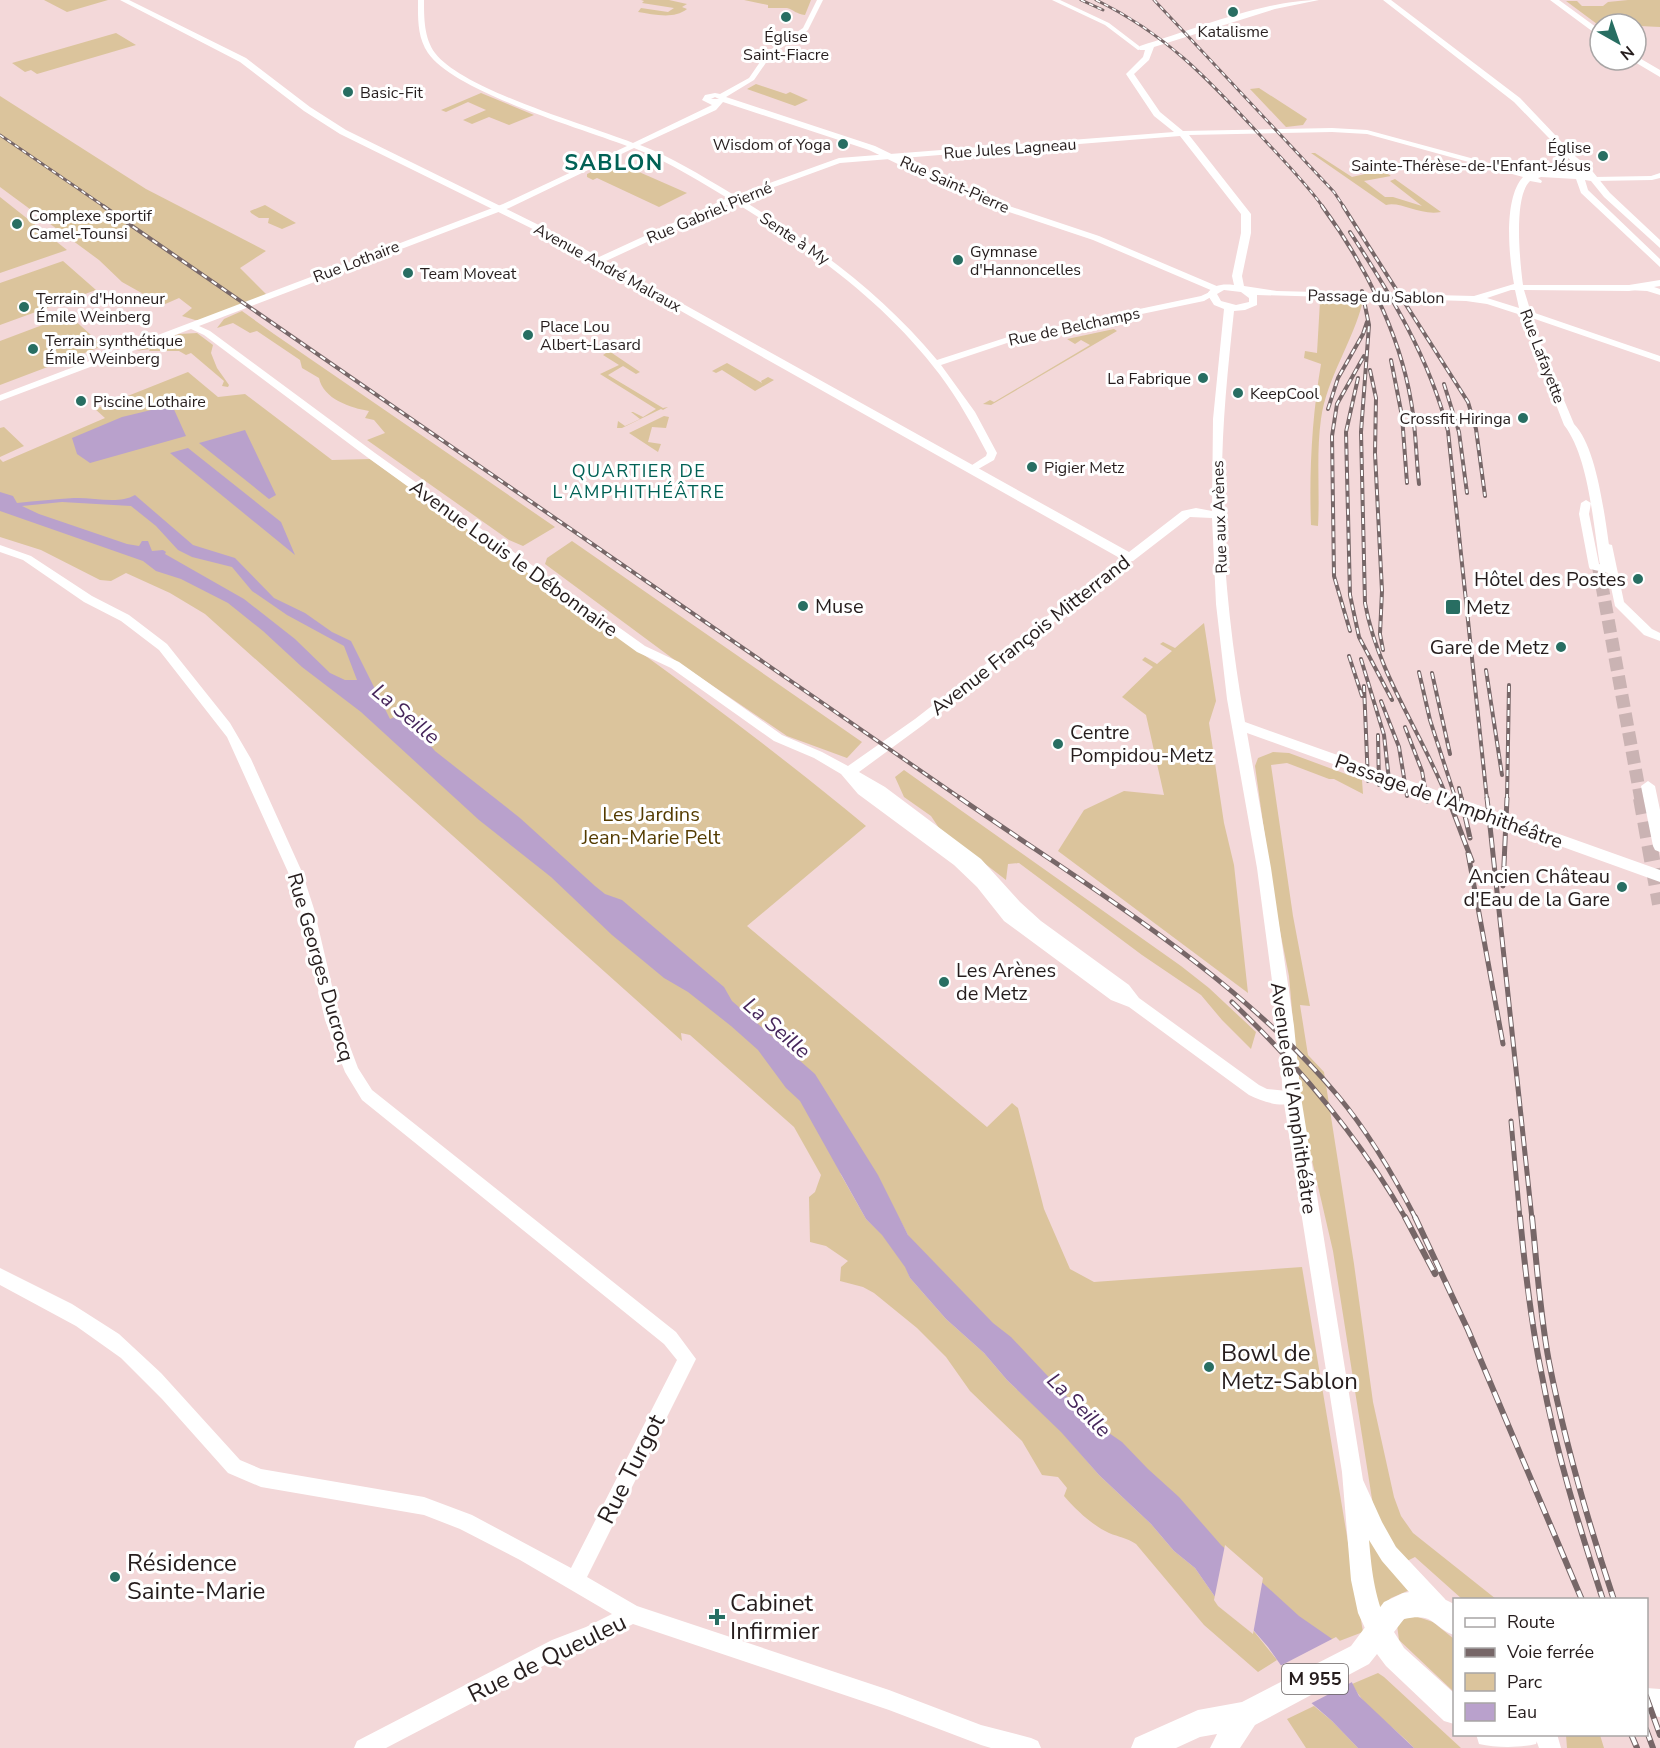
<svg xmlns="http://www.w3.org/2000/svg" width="1660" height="1748" font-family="'Nunito Sans',sans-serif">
  <rect width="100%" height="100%" fill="#f3d8d9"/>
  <path fill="#dbc49c" d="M 44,0 L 108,0 L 67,12 Z
    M 641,0 L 669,0 L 687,4 L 682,7 L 687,9 C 673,20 653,14 638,12 L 641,8 L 668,12 L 674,8 L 642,3 L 644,1 Z
    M 744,0 L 811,0 L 805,15 C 796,14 794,10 787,8 C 785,8 772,8 768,8 L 768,5 Z
    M 1628,0 L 1660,0 L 1660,27 L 1597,24 L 1566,1 L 1577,1 L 1582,6 L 1603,6 L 1608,2 Z
    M 116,33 L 136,45 L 37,74 L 31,70 L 25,72 L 12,63 Z
    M 756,84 L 786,94 L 790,92 L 808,100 L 795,106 L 747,89 Z
    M 1259,88 L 1307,119 L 1303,125 L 1286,127 L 1250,89 Z
    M 481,93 L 534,115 L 509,125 L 489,117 L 472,124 L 463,120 L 486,110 L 468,102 L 446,112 L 441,110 Z
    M 0,96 L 146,189 L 266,251 L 240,268 L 268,296 L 204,320 L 195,320 L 182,316 L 192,308 L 179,298 L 163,305 L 122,282 L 99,260 L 0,187 Z
    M 1311,153 L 1315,153 L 1352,177 L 1382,170 L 1391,176 L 1364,181 L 1385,197 L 1393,197 L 1422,206 L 1390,181 L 1395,179 L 1441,212 C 1420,216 1401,201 1386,205 Z
    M 614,161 L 687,193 L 659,207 L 597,178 L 593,180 L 587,177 L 587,174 Z
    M 0,197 L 67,250 L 0,273 Z
    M 265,205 L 296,223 L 282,229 L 268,223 L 269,218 L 259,218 L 251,213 L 250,211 Z
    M 63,261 L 96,290 L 0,325 L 0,283 Z
    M 1320,301 L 1363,301 C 1353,342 1327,377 1321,419 C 1316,454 1320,491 1318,526 L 1311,525 C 1309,472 1312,417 1321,364 L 1304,358 L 1305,351 L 1317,353 Z
    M 242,311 L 274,334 L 555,527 L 523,546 L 509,540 L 367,440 L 385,433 L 374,420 L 365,418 L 369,411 C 351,408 323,399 319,378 L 302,368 L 300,360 L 257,331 L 250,333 L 233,323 L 217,328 L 224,319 Z
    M 69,315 L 103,346 L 0,385 L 0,341 Z
    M 1114,329 L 1117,331 L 991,405 L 983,404 L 990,400 L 994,402 L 1090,345 L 1081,340 L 1075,344 L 1067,339 Z
    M 197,333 L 213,345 L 211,353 L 217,368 L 229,385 L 228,387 L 222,386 L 224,381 L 191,353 L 186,355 L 179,351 L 149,351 L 150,349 L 136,351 L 168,341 L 166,339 L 179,334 Z
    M 609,351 L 640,372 L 636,374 L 623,366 L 608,375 L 663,408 L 668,407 L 663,410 L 661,409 L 622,428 L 617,428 L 618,421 L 625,426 L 640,419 L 631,412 L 633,412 L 643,417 L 656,409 L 600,374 L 619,365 L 603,355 Z
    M 727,363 L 762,383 L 761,381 L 768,377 L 774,380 L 755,391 L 722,370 L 716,373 L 712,371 Z
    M 188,372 L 218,397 L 245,394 L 332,460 L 370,459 C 537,579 708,695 866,826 L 747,926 L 987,1127 L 1012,1103 L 1018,1108 L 1044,1209 L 1070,1269 L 1094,1282 L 1302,1267 L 1363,1632 L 1308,1653 L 916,1266 L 908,1235 L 900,1220 L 840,1173 L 866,1219 L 882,1234 L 906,1267 L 910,1278 L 946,1319 L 984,1353 L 1007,1380 L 1061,1431 L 1099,1475 L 1151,1524 L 1174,1551 L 1195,1568 L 1220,1604 L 1248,1624 L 1277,1660 L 1258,1672 L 1204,1625 L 1136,1544 C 1127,1538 1119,1537 1109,1533 C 1092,1525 1076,1510 1064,1496 L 1067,1488 L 1058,1477 L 1042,1475 L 1022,1441 L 970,1391 L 946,1357 L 917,1328 L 874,1293 L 863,1287 L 840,1281 L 841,1267 L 848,1261 L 826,1246 L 810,1242 L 809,1197 L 815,1192 L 821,1175 L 794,1127 L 690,1035 L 681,1033 L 682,1041 L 205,614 L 170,593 L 126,573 L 111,581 L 100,580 L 41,550 L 0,537 L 0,504 L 82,530 L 0,501 L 0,459 L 3,462 L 105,418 L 95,409 Z
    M 664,416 L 669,417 L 666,428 L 652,427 L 648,442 L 661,444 L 658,452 L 629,433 Z
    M 4,427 L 24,446 L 0,457 L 0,428 Z
    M 572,541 L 862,742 L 847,758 L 787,736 L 676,661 L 545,564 L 547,558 Z
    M 1204,623 L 1216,701 L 1209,723 L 1224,823 L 1234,865 L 1248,993 L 1058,851 L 1084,810 L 1124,791 L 1164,795 L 1146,715 L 1122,697 L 1153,667 L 1142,660 L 1145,657 L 1157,664 L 1172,651 L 1160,644 L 1163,642 L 1175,648 Z
    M 1273,752 L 1289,753 L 1362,780 L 1363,794 L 1334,779 L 1329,779 L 1287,763 L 1271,765 L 1293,916 L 1310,1006 L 1300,1005 L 1308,1055 L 1324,1072 L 1354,1264 L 1373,1402 L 1394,1497 L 1401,1516 L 1413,1533 L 1496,1599 L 1462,1599 L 1415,1557 L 1405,1562 L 1375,1518 L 1333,1251 L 1301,1113 L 1289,976 L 1274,901 L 1255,766 L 1258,758 Z
    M 904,770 L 1181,966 L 1209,988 L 1256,1032 L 1251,1049 L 1222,1020 L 1201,995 L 1142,955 L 1019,863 L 1008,864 L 1006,880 L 939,828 L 931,816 L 904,797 L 895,777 Z
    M 1364,1524 L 1412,1589 L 1391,1598 L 1377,1610 Z
    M 1415,1616 L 1433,1622 L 1454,1639 L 1454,1692 L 1399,1640 L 1397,1625 L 1407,1617 Z
    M 1378,1673 L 1384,1677 L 1461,1748 L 1414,1748 C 1394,1726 1366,1711 1352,1684 Z
    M 1314,1706 L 1332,1721 L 1358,1748 L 1306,1748 L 1287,1719 Z
    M 1566,1735 L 1600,1735 L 1604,1748 L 1567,1748 Z"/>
  <path fill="#b9a1cc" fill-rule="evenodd" d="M 172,405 L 186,436 L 90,463 L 77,454 L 72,438 L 122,417 Z
    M 245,430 L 276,495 L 269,499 L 199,443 Z
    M 188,448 L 281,522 L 295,555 L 170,453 Z
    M 0,492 L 13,496 L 17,503 C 36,501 55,499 74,498 C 93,497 118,505 135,495 L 193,545 L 235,558 L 274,598 L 305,613 L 332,632 L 351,641 L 390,719 L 397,716 L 415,727 L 435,751 L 520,818 L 595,886 L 605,894 L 622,900 L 724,987 L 732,1001 L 815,1074 L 878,1175 L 908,1235 L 993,1323 L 1011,1337 L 1075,1405 L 1093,1422 L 1122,1442 L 1148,1469 L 1179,1497 L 1221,1545 L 1299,1616 L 1338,1643 L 1344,1667 L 1359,1696 L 1414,1748 L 1358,1748 L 1332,1721 L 1301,1694 L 1268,1647 L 1248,1624 L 1220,1604 L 1195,1568 L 1174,1551 L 1151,1524 L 1099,1475 L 1061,1432 L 1007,1380 L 984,1353 L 946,1319 L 910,1278 L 905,1267 L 882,1235 L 866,1219 L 800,1101 L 786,1088 L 758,1050 L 731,1026 L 688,992 L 664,978 L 612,935 L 551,877 L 479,820 L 361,712 L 302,667 L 263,631 L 228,603 L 181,579 L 156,571 L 143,561 L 0,511 ZM 62,502 L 131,506 L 156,526 L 178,550 L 192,557 L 232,567 L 252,591 L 287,615 L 344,646 L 357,680 L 345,680 L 330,673 L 295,639 L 244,599 L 165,554 L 166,552 L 163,550 L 152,551 L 148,541 L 142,541 L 139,546 L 127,544 L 39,514 L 22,506 Z"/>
  <path fill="#f3d8d9" d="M 1225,1545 L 1263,1578 L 1253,1634 L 1218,1606 L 1214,1600 Z
    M 1336,1637 L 1341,1642 L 1347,1666 L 1354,1681 L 1308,1705 L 1299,1696 L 1278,1667 Z"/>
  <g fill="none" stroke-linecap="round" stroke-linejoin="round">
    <path stroke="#cab3b3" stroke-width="13" stroke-dasharray="13 6" stroke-linecap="butt" d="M 1598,564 L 1641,800"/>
    <path stroke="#cab3b3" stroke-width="16" stroke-dasharray="16 8" stroke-linecap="butt" d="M 1641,798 L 1660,904"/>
    <path fill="#fff" fill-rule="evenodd" d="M 418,0 L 424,0 C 424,18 424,38 435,53 C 463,90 587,125 633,143 L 710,106 L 712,105 L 702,100 L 705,95 L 715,93 L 720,94 L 749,78 L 767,52 L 803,28 L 817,0 L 823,0 L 808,30 L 772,54 L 754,80 L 726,97 L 875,146 L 949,182 L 1000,203 L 1099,236 L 1219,287 L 1219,291 L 1213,291 L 1093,240 L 994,207 L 943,186 L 869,150 L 723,102 L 716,110 L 640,145 C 672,157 700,175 729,192 C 807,239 879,290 937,360 L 1011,336 L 1201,296 L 1212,291 L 1216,294 L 1204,301 L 1013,341 L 941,365 L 975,412 L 997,453 L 994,460 L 973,472 L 969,471 L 969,467 L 986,456 L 987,453 C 973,426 958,399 940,375 C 885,302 811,249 734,202 C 702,183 670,162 634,148 L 509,208 L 199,326 L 210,331 L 375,453 L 645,646 L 679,662 L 782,735 L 822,752 L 848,766 L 915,719 L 1125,556 L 1133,556 L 1133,560 L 923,725 L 859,772 L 885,787 L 981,859 L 1020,902 L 1041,921 L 1129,985 L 1139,998 L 1259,1085 L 1267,1089 L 1297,1092 L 1300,1097 L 1297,1102 C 1281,1108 1263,1102 1249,1095 L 1129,1007 L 1111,1000 L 1004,921 L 977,887 L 954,865 L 858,794 L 841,774 L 814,758 L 774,741 L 671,668 L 637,652 L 367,457 L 204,335 L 191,329 L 0,401 L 0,395 L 503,204 L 627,146 C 580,128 455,92 428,53 C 417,37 418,18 418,0 ZM 715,97 L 719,99 L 710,99 L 711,99 Z
      M 1052,0 L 1060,0 L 1109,23 L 1143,49 L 1138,50 L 1105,25 Z
      M 1660,173 L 1660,178 L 1652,180 L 1594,181 L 1590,179 L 1594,177 L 1651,176 Z
      M 1630,285 L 1648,285 L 1660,289 L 1660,295 L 1647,291 L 1627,290 L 1627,286 Z
      M 1523,311 L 1529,311 L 1660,356 L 1660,362 L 1523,315 Z
      M 1586,500 L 1591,503 L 1589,514 L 1599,564 L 1606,565 L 1603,547 L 1608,544 L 1612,545 L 1624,602 L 1652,629 L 1660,633 L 1660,641 L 1644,635 L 1615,606 L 1608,573 L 1590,569 L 1589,567 L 1579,514 L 1581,503 Z
      M 0,545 L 31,556 L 92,596 L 129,615 L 167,644 L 230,723 L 251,759 L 302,872 L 314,909 L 340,1020 L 358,1068 L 372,1090 L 676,1332 L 696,1359 L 587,1577 L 637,1606 L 889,1690 L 981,1725 L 1031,1738 L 1038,1741 L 1041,1748 L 991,1748 L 981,1745 L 889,1710 L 633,1624 L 598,1642 L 564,1655 L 386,1748 L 354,1748 L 357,1741 L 552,1640 L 586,1627 L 612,1614 L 520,1560 L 460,1529 L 424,1515 L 261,1487 L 228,1473 L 162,1399 L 121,1358 L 76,1326 L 0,1285 L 0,1268 L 72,1304 L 119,1334 L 161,1373 L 240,1460 L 261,1469 L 424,1497 L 472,1515 L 571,1568 L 677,1360 L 664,1344 L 362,1100 L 345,1072 L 325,1020 L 300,909 L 288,872 L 227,737 L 159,650 L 121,621 L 84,602 L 23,560 L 0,552 Z"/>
    <path fill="#fff" fill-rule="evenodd" d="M 120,0 L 129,0 L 246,58 L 310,107 L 346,130 L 559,235 L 599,257 L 725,199 L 839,158 L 1174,132 L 1154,116 L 1126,74 L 1143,57 L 1145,50 L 1140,50 L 1140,46 C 1193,30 1264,0 1319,0 L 1275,9 L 1154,47 L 1149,60 L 1134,74 L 1160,112 L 1183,131 L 1332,128 L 1367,130 L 1530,174 L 1550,172 L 1574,173 L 1573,168 L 1576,166 L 1514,102 L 1383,0 L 1391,0 L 1520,98 L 1576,157 L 1589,167 L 1610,193 L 1660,240 L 1660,248 L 1604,197 L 1591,181 L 1585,180 L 1588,190 L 1660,259 L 1660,267 L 1581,193 L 1576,179 L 1541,177 L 1538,178 L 1542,181 L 1541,183 L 1530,181 C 1513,197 1520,262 1523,285 L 1629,285 L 1660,280 L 1660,286 L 1629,291 L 1524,290 L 1541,345 L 1574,424 C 1599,449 1606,529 1612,565 L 1606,569 L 1600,565 C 1593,524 1589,457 1564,425 L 1521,315 L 1487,304 L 1466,301 L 1257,295 L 1257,305 L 1245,310 L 1234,311 C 1228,367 1222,424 1222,480 C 1222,560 1231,643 1245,722 L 1660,870 L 1660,882 L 1247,733 L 1271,868 L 1294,1026 L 1301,1097 L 1363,1480 L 1382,1522 L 1396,1547 L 1445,1599 L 1448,1607 L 1445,1615 L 1437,1618 L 1429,1615 L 1382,1561 L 1369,1540 C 1372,1576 1375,1597 1389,1631 L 1386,1639 L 1378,1642 L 1370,1639 L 1358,1613 L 1351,1580 L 1342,1472 L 1283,1097 L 1278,1026 L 1257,868 L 1227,699 L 1216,604 L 1212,518 L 1190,517 L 1133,561 L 1125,561 L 553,239 L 340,134 L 304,111 L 240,62 ZM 1332,132 L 1367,134 L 1523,177 C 1503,199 1509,257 1514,284 L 1474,296 L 1277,291 L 1244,286 L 1242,276 L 1251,233 L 1251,214 L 1189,135 ZM 1180,136 L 1241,214 L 1241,233 L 1232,276 L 1234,285 C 1223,284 1214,284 1207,294 L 1214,305 L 1224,309 L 1213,419 L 1212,511 L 1196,508 L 1182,511 L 1129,552 L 606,261 L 731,203 L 840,163 ZM 1224,290 L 1241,292 L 1249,298 L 1249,302 L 1236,305 L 1221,301 L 1217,294 ZM 1511,290 L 1515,290 L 1519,308 L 1487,298 Z
      M 1648,781 L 1655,786 L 1660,810 L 1660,852 L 1655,850 L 1653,846 L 1641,786 Z
      M 1534,1734 L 1557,1734 L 1561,1748 L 1539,1748 Z"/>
    <path fill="#fff" fill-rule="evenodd" d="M 1550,0 L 1559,0 L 1600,30 L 1600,37 Z
      M 1636,56 L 1660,70 L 1660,77 L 1633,61 L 1636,60 Z
      M 1416,1591 L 1434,1594 L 1454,1604 L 1454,1635 C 1432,1627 1435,1612 1404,1619 L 1394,1632 L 1404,1648 L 1454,1693 L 1454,1724 L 1444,1721 L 1386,1666 L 1377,1654 L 1369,1664 L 1255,1725 L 1240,1748 L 1210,1748 L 1217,1734 L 1200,1737 L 1176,1748 L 1131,1748 L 1135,1738 L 1198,1710 L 1242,1702 L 1351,1646 L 1384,1602 L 1403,1593 Z
      M 1646,1688 L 1660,1689 L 1660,1717 L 1646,1715 Z
      M 1476,1734 L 1539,1734 L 1536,1744 C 1520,1748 1496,1748 1479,1744 Z"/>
    <g stroke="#776768" stroke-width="3">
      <path id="rail-far3" d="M 1081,0 L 1103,10
        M 1096,0 C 1166,34 1207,78 1259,134 C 1281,158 1304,181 1323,207
        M 1154,0 L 1334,192 L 1344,207
        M 0,135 L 105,207"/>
    </g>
    <g stroke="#776768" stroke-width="4">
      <path id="rail-far2" d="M 103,206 L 963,800
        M 1322,206 C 1364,263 1399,331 1411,401 C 1416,429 1416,457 1419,484
        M 1343,206 L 1468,402 L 1476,429 L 1485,496
        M 1350,232 C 1391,295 1429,357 1448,431 L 1487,800
        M 1362,291 L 1369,325 L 1361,432 L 1365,603 C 1378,675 1422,733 1448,800
        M 1391,360 L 1402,416 L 1407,483
        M 1370,370 L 1376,398 L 1375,453 L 1382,591 L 1380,634 L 1383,650
        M 1358,378 L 1346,432 L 1350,595 L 1359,637 L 1392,700
        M 1444,384 L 1459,432 L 1467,493
        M 1328,409 L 1338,378 L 1363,334 L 1367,322
        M 1350,631 L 1334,576 L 1332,436 L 1337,404 L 1364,356
        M 1349,656 L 1362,696
        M 1361,659 L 1384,735 L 1390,789
        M 1486,670 L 1502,775
        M 1419,672 L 1430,720 L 1456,800
        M 1432,673 L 1450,754
        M 1364,686 L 1368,781
        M 1381,701 L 1399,747 L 1407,796
        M 1405,727 L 1422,771 L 1427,800
        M 1378,735 L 1379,785
        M 1459,788 L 1462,800
        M 1507,800 L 1509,685"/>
    </g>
    <g stroke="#776768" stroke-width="5">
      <path id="rail-far1" d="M 960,798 C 1091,889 1235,973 1338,1096 C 1369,1133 1394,1176 1416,1219
        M 1427,798 L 1427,801
        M 1448,798 L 1472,861
        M 1461,798 L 1470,838
        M 1487,798 L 1532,1219
        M 1468,853 L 1503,1044
        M 1503,886 L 1507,798
        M 1232,1002 C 1300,1067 1359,1137 1406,1219
        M 1511,1121 L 1520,1219"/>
    </g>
    <g stroke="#776768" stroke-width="6">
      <path id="rail" d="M 1405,1217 L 1435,1274
        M 1415,1217 L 1468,1330 L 1582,1600
        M 1520,1217 C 1525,1270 1531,1323 1542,1376 C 1556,1452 1579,1526 1603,1600
        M 1532,1217 C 1537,1266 1540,1314 1549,1362 C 1565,1443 1588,1522 1614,1600
        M 1646,1696 L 1660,1735
        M 1646,1729 L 1653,1748
        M 1631,1734 L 1637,1748"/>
    </g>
    <use href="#rail-far3" stroke="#fff" stroke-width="1.5" stroke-dasharray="4.5" stroke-linecap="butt"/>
    <use href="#rail-far2" stroke="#fff" stroke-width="2" stroke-dasharray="6" stroke-linecap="butt"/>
    <use href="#rail-far1" stroke="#fff" stroke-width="3" stroke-dasharray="10" stroke-linecap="butt"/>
    <use href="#rail" stroke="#fff" stroke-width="4" stroke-dasharray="12" stroke-linecap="butt"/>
  </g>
  <g fill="#286e62" stroke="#fff" stroke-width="2">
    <circle cx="1233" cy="12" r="6"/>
    <circle cx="786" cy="17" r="6"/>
    <circle cx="348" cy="92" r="6"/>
    <circle cx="843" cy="144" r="6"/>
    <circle cx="1603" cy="156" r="6"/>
    <circle cx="17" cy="224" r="6"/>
    <circle cx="958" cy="260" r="6"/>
    <circle cx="408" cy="273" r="6"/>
    <circle cx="24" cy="307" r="6"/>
    <circle cx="528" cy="335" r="6"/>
    <circle cx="33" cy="349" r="6"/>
    <circle cx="1203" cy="378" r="6"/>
    <circle cx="1238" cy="393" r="6"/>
    <circle cx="81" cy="401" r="6"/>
    <circle cx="1523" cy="418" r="6"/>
    <circle cx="1032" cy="467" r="6"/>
    <circle cx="1638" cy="579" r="6"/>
    <circle cx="803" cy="606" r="6"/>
    <rect x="1445" y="599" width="16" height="16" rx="3"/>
    <circle cx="1561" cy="647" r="6"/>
    <circle cx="1058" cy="744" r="6"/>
    <circle cx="1622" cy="887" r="6"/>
    <circle cx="944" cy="982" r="6"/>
    <circle cx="1209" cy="1367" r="6"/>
    <circle cx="115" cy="1577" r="6"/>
    <path d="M714 1608h6v6h6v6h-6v6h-6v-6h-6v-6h6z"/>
  </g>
  <g text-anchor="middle" stroke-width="6" stroke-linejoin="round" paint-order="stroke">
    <g font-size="16" fill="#261d1d" stroke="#fff" text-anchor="start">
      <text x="1233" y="37" text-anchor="middle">Katalisme</text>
      <text x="786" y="42" text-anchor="middle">Église<tspan x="786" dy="18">Saint-Fiacre</tspan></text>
      <text x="360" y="98">Basic-Fit</text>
      <text x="831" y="150" text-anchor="end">Wisdom of Yoga</text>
      <text x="1591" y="153" text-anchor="end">Église<tspan x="1591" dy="18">Sainte-Thérèse-de-l'Enfant-Jésus</tspan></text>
      <text x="29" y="221">Complexe sportif<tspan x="29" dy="18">Camel-Tounsi</tspan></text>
      <text x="970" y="257">Gymnase<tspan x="970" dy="18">d'Hannoncelles</tspan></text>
      <text x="420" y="279">Team Moveat</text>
      <text x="36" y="304">Terrain d'Honneur<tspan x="36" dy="18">Émile Weinberg</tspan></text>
      <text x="540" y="332">Place Lou<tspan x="540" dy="18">Albert-Lasard</tspan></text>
      <text x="45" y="346">Terrain synthétique<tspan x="45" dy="18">Émile Weinberg</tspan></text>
      <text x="1191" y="384" text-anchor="end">La Fabrique</text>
      <text x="1250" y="399">KeepCool</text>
      <text x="93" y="407">Piscine Lothaire</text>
      <text x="1511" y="424" text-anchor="end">Crossfit Hiringa</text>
      <text x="1044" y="473">Pigier Metz</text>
    </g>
    <g font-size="16" fill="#261d1d" stroke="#fff">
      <text transform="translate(1010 148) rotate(-4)" y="6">Rue Jules Lagneau</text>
      <text transform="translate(955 184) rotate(24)" y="6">Rue Saint-Pierre</text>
      <text transform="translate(709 212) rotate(-23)" y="6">Rue Gabriel Pierné</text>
      <text transform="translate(795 238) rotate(34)" y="6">Sente à My</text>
      <text transform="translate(356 261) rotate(-21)" y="6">Rue Lothaire</text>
      <text transform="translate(608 267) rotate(29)" y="6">Avenue André Malraux</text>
      <text transform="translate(1376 296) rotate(1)" y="6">Passage du Sablon</text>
      <text transform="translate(1074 326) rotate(-12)" y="6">Rue de Belchamps</text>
      <text transform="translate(1543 356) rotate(69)" y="6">Rue Lafayette</text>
      <text transform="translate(1219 517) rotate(-92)" y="6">Rue aux Arènes</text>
    </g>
    <g font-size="18" letter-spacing="1.5" fill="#016155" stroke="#fff">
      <text x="639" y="477">QUARTIER DE<tspan x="639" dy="21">L'AMPHITHÉÂTRE</tspan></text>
    </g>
    <rect fill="#fff" stroke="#676161" stroke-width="1.5" x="1282" y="1664" width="66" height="30" rx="4.5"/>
    <g font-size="18" font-weight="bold" fill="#261d1d">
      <text x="1315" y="1685">M 955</text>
    </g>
    <g font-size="20" fill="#261d1d" stroke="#fff">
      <text transform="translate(514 558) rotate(36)" y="7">Avenue Louis le Débonnaire</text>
      <text transform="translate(1030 635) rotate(-38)" y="7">Avenue François Mitterrand</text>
      <text transform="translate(1449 801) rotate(20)" y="7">Passage de l'Amphithéâtre</text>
      <text transform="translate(321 967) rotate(74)" y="7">Rue Georges Ducrocq</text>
      <text transform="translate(1294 1098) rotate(82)" y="7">Avenue de l'Amphithéâtre</text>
    </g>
    <g font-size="20" fill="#261d1d" stroke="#fff" text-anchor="start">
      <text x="1626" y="586" text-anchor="end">Hôtel des Postes</text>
      <text x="815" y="613">Muse</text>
      <text x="1466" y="614">Metz</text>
      <text x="1549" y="654" text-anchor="end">Gare de Metz</text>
      <text x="1070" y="739">Centre<tspan x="1070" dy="23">Pompidou-Metz</tspan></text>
      <text x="1610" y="883" text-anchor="end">Ancien Château<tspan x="1610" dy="23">d'Eau de la Gare</tspan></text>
      <text x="956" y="977">Les Arènes<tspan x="956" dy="23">de Metz</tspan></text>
    </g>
    <g font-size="20" fill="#543b00" stroke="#fff">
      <text x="651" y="821">Les Jardins<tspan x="651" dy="23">Jean-Marie Pelt</tspan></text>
    </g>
    <g font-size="21" font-style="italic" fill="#46265b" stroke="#fff">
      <text transform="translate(406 714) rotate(40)" y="7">La Seille</text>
      <text transform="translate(777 1028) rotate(41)" y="7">La Seille</text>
      <text transform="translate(1079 1405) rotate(45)" y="7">La Seille</text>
    </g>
    <g font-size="22" font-weight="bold" letter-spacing="1.5" fill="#016155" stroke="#fff">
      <text x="614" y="170">SABLON</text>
    </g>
    <g font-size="24" fill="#261d1d" stroke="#fff" text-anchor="start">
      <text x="1221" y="1361">Bowl de<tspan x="1221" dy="28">Metz-Sablon</tspan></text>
      <text x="127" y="1571">Résidence<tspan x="127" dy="28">Sainte-Marie</tspan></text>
      <text x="730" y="1611">Cabinet<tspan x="730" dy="28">Infirmier</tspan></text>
    </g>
    <g font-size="24" fill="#261d1d" stroke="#fff">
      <text transform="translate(631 1469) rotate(-63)" y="8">Rue Turgot</text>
      <text transform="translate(547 1658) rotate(-26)" y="8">Rue de Queuleu</text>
    </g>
  </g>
  <rect x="1453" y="1598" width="195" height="138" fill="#ffffff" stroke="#a8a5a5" stroke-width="1.5"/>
  <rect x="1465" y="1618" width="30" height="9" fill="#ffffff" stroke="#a8a5a5" stroke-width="1.5"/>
  <text x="1507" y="1628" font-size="18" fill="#261d1d">Route</text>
  <rect x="1465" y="1648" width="30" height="9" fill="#776768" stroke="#a8a5a5" stroke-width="1.5"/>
  <text x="1507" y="1658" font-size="18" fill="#261d1d">Voie ferrée</text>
  <rect x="1465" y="1673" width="30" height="18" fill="#dbc49c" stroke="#a8a5a5" stroke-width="1.5"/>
  <text x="1507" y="1688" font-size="18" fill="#261d1d">Parc</text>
  <rect x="1465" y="1703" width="30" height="18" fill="#b9a1cc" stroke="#a8a5a5" stroke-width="1.5"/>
  <text x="1507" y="1718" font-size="18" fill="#261d1d">Eau</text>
  <g transform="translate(1618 42) rotate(140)"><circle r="28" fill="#ffffff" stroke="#a8a5a5" stroke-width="1.5"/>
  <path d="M0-4.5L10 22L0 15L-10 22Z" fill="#286e62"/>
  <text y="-9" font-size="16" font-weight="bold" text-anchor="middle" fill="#261d1d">N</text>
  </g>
</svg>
